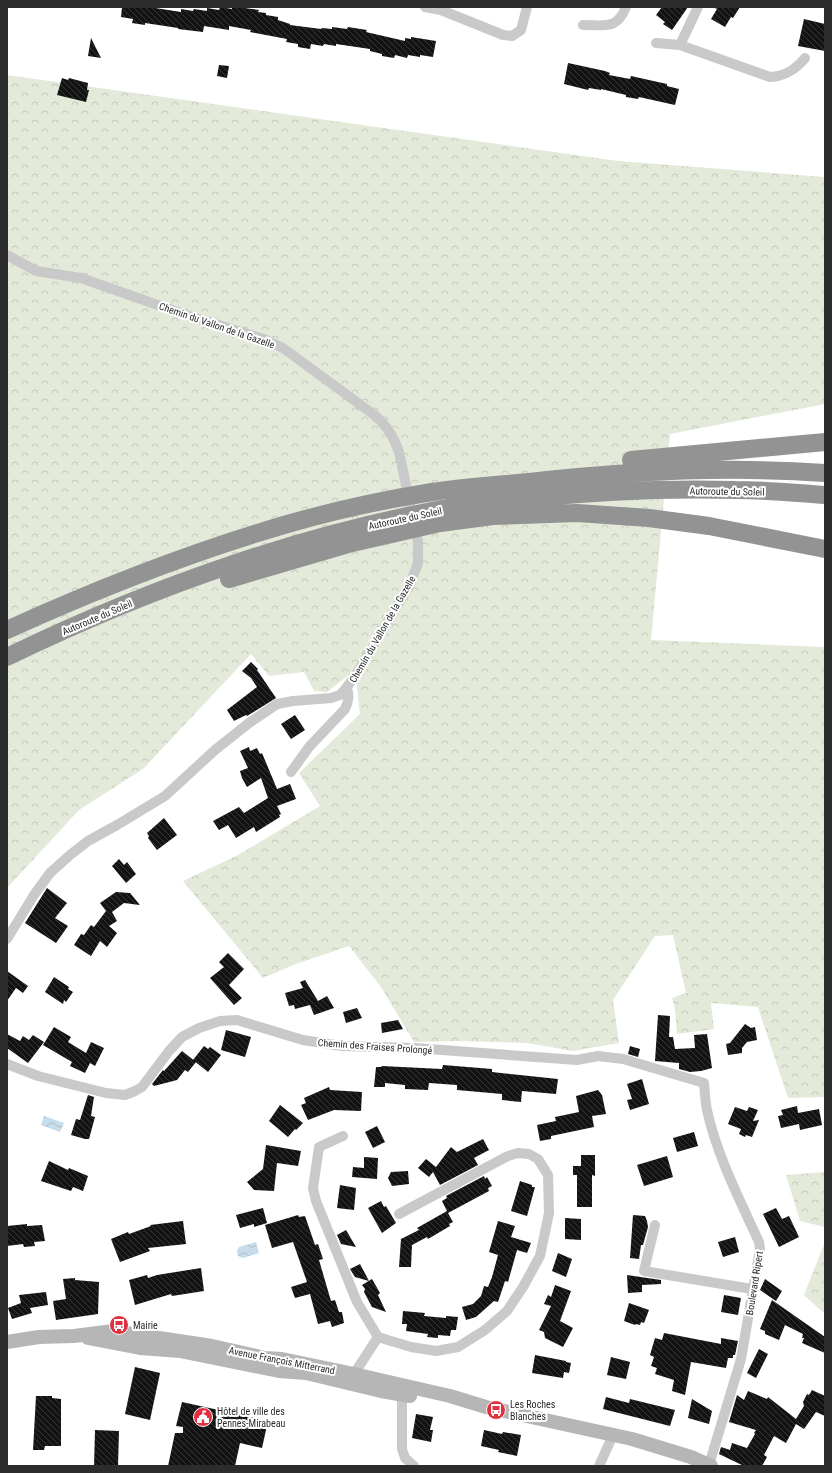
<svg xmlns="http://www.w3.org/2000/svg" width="832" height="1473" font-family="'Roboto Condensed',sans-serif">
  <defs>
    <pattern id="forest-crowns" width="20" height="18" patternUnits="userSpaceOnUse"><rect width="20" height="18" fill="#e3eada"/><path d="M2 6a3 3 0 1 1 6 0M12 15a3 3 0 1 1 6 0" fill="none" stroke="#c3c9bb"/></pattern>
    <pattern id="water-waves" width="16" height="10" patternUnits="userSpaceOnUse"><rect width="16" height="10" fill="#c6dcea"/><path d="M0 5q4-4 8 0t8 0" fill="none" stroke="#aabdc9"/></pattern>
    <pattern id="building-back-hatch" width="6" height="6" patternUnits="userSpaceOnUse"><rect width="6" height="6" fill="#131313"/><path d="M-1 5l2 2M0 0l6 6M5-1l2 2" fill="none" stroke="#363636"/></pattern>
  </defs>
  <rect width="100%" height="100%" fill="#fff"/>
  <path fill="url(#forest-crowns)" d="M 7,75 L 618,161 L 825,177 L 825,404 L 670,434 L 651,640 L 825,647 L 825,1097 L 788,1098 L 758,1007 L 711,1003 L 714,1029 L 677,1034 L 675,1009 L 672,998 L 686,993 L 673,935 L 655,936 L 613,1000 L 619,1043 L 573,1051 L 527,1043 L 459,1041 L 414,1042 L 381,987 L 349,946 L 296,964 L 263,978 L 183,881 L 238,855 L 320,806 L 299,773 L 360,714 L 355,670 L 327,692 L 314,691 L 304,672 L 269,676 L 251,654 L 143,769 L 79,810 L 7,888 Z
    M 825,1172 L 825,1227 L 800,1221 L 786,1175 Z
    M 825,1242 L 825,1314 L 804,1295 Z"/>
  <path fill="url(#water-waves)" d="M 44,1116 L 64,1123 L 60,1132 L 41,1125 Z
    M 256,1242 L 259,1253 L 243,1258 L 238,1256 L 237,1251 L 239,1247 Z"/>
  <path fill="url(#building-back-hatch)" d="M 122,7 L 149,7 L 181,12 L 181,9 L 193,11 L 194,9 L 207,11 L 207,8 L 219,10 L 220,7 L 232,9 L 232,7 L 237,7 L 259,10 L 258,12 L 266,13 L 266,15 L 278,17 L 278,20 L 290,24 L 290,25 L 321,29 L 322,28 L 332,29 L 332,27 L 347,29 L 348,27 L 367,30 L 366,32 L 405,41 L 405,38 L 411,39 L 411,37 L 436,41 L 433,57 L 420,55 L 420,57 L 408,55 L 407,58 L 395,55 L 394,58 L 382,56 L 382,54 L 370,51 L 370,49 L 336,44 L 336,46 L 324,44 L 323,46 L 311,44 L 310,49 L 298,47 L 298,44 L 286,42 L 287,39 L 250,32 L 251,30 L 229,26 L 229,30 L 204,26 L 203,32 L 178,29 L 178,28 L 145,23 L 145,25 L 132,23 L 133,19 L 121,17 Z
    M 662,7 L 688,7 L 672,30 L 663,24 L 665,22 L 656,15 Z
    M 713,7 L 740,7 L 733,18 L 731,17 L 725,27 L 711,19 L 717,9 Z
    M 804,19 L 825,24 L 825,51 L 798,46 Z
    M 91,38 L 101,58 L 88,56 Z
    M 568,63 L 605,71 L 610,73 L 609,75 L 630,79 L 631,76 L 667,84 L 667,86 L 679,89 L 675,105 L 639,97 L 638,99 L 626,97 L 626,95 L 601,89 L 601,90 L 589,88 L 588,90 L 564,84 Z
    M 219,65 L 229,66 L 227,78 L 217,76 Z
    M 62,78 L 68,80 L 69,78 L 88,83 L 87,90 L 89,90 L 86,102 L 57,95 Z
    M 251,662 L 258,669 L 257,670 L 276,698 L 247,716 L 246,715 L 234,721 L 227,710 L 257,687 L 251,678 L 242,671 Z
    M 295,715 L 305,730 L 291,739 L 281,724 Z
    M 249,747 L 250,751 L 257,748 L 260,754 L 262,753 L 277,789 L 290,784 L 296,799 L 277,806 L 281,814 L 279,815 L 280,817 L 256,832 L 254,827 L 236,838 L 228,825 L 219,830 L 213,821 L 239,807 L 244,813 L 268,798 L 261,778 L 247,787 L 242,778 L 240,771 L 248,768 L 240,751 Z
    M 164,818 L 177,835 L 157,850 L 148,838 L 149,836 L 147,833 Z
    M 119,859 L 124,865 L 127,862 L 136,874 L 126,883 L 112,866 Z
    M 47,888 L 67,903 L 55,918 L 68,926 L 56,943 L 25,923 Z
    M 116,892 L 130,893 L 140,905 L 124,903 L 112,912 L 117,921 L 109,926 L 117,933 L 107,947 L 100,941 L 91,956 L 74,945 L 81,934 L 84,935 L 91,925 L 94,927 L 106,911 L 100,903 Z
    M 228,953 L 244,969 L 229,985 L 242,998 L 234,1005 L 210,978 L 224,967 L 219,962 Z
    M 7,971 L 28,986 L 23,993 L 16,988 L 7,1001 Z
    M 54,977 L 69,987 L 68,989 L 73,992 L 66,1002 L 64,1000 L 63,1004 L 45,992 Z
    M 305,980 L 318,1001 L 327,996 L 334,1008 L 314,1015 L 310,1005 L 295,1009 L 294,1005 L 289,1006 L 285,993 L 303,988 L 300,982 Z
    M 357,1008 L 362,1018 L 346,1023 L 343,1012 Z
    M 658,1015 L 670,1016 L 669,1037 L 673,1037 L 675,1049 L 695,1048 L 694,1035 L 707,1034 L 712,1068 L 701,1071 L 690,1072 L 679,1069 L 679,1063 L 655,1061 Z
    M 398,1020 L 403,1029 L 382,1033 L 381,1023 Z
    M 745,1024 L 751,1028 L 755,1027 L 757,1040 L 747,1042 L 742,1048 L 742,1053 L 728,1055 L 726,1044 L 730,1043 Z
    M 54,1027 L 71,1037 L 68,1042 L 86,1053 L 91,1042 L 104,1048 L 95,1066 L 90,1063 L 85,1073 L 70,1066 L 72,1062 L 43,1045 Z
    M 226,1030 L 251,1037 L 245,1057 L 221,1050 Z
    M 7,1034 L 20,1041 L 23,1036 L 29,1040 L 33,1035 L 44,1042 L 28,1063 L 7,1048 Z
    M 204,1046 L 208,1049 L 210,1047 L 221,1055 L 208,1072 L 193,1060 Z
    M 630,1046 L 640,1049 L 638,1057 L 628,1054 Z
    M 182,1051 L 196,1062 L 188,1072 L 185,1070 L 177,1080 L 154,1086 L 152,1084 L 163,1070 L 164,1071 Z
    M 443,1065 L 492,1069 L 492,1072 L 558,1079 L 556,1094 L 522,1091 L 521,1102 L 502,1100 L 502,1094 L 457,1090 L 457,1085 L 429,1083 L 428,1090 L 405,1089 L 405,1085 L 385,1083 L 385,1087 L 374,1087 L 376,1067 L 381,1067 L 382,1066 L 442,1069 Z
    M 642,1079 L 649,1104 L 630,1110 L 627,1100 L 632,1099 L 627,1084 Z
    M 329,1087 L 330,1090 L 362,1092 L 361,1111 L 334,1110 L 308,1120 L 301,1105 L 306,1103 L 304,1098 Z
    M 598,1090 L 602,1095 L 606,1114 L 592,1116 L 594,1127 L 551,1136 L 551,1139 L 540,1141 L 537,1125 L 556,1121 L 555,1117 L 579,1112 L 576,1096 Z
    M 88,1095 L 94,1097 L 91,1116 L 95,1117 L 89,1139 L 85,1139 L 71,1135 L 76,1119 L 80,1120 Z
    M 280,1105 L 303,1123 L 296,1130 L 295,1129 L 288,1137 L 269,1121 Z
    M 797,1106 L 798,1113 L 819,1109 L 822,1125 L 800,1130 L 799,1124 L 781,1128 L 778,1116 L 783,1115 L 781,1110 Z
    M 735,1107 L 747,1111 L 749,1107 L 758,1110 L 753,1121 L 759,1120 L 752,1137 L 746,1135 L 745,1137 L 739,1134 L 741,1129 L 728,1124 Z
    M 377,1126 L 385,1142 L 373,1148 L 365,1132 Z
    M 694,1132 L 698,1146 L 677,1152 L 673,1138 Z
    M 483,1139 L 489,1150 L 474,1158 L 478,1165 L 440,1185 L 433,1172 L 429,1177 L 418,1168 L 426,1159 L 436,1167 L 451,1147 L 457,1152 Z
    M 266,1145 L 301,1151 L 298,1166 L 277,1163 L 274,1191 L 254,1190 L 247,1182 L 263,1169 Z
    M 581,1155 L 595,1155 L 595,1176 L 592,1175 L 592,1207 L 577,1207 L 577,1175 L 573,1175 L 573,1166 L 581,1166 Z
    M 667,1156 L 673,1177 L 644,1186 L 637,1165 Z
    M 364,1157 L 378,1158 L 377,1179 L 352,1177 L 353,1167 L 364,1168 Z
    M 49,1161 L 68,1170 L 69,1168 L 88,1176 L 83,1191 L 73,1187 L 71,1191 L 41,1181 Z
    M 408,1171 L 409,1184 L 392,1186 L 388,1178 L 391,1172 Z
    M 484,1176 L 485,1179 L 487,1177 L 492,1186 L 488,1188 L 489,1191 L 448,1213 L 453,1222 L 449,1224 L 450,1226 L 428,1239 L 427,1237 L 412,1245 L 411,1267 L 399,1267 L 401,1239 L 419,1230 L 417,1228 L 447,1211 L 442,1201 L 447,1198 L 446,1196 Z
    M 520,1181 L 532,1185 L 532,1187 L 535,1187 L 527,1216 L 511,1211 Z
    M 340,1185 L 356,1188 L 354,1210 L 337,1208 Z
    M 381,1201 L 384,1207 L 386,1206 L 396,1223 L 382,1233 L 368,1208 Z
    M 263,1208 L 267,1223 L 254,1227 L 254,1224 L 240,1228 L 236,1215 Z
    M 776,1208 L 782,1219 L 789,1216 L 799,1237 L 779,1247 L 763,1214 Z
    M 298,1215 L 299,1217 L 305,1216 L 315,1245 L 318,1244 L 323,1259 L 319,1260 L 331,1301 L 335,1300 L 339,1312 L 342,1312 L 344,1323 L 332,1327 L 330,1321 L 318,1324 L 310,1294 L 295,1298 L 291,1287 L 307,1282 L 293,1242 L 272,1248 L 265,1225 Z
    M 633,1215 L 645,1216 L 647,1221 L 648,1227 L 643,1245 L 641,1245 L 639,1259 L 630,1258 Z
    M 565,1218 L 581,1219 L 581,1240 L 565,1239 Z
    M 183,1221 L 186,1244 L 148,1248 L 150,1251 L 120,1262 L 111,1239 L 128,1232 L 129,1234 L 151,1226 L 150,1225 Z
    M 498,1221 L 515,1226 L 511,1237 L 531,1243 L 527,1253 L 517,1250 L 508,1282 L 505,1281 L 498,1302 L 494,1301 L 476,1317 L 466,1320 L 462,1307 L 473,1304 L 481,1296 L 484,1286 L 488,1287 L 492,1277 L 498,1255 L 489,1252 Z
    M 27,1224 L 27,1226 L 42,1225 L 45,1241 L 34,1242 L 35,1246 L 24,1247 L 23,1244 L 7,1246 L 7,1226 Z
    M 346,1230 L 356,1247 L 341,1244 L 337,1235 Z
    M 735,1237 L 739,1252 L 723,1257 L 718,1242 Z
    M 558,1253 L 572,1259 L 566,1277 L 552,1271 Z
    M 360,1264 L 369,1281 L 355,1277 L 350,1269 Z
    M 201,1268 L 204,1291 L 172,1296 L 171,1294 L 135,1305 L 129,1280 L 147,1275 L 148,1278 L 157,1275 Z
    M 627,1275 L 661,1280 L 661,1284 L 642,1285 L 642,1292 L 628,1293 Z
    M 75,1278 L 75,1280 L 99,1282 L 98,1314 L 56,1320 L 53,1301 L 66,1299 L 63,1279 Z
    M 372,1279 L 380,1293 L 378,1295 L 386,1312 L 372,1307 L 364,1292 L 365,1289 L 362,1285 Z
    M 765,1279 L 782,1291 L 776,1301 L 760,1290 Z
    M 555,1285 L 571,1291 L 560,1321 L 573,1328 L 563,1347 L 545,1338 L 544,1332 L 539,1330 L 551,1306 L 544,1304 L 548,1295 L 551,1297 Z
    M 46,1292 L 48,1305 L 30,1308 L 32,1313 L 12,1319 L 8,1308 L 21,1303 L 19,1295 Z
    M 724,1295 L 741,1298 L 738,1315 L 721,1312 Z
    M 772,1300 L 825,1337 L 825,1353 L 802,1343 L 804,1338 L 802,1338 L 803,1334 L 785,1325 L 779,1340 L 765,1334 L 765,1331 L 760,1329 Z
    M 629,1303 L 649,1310 L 644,1323 L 641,1322 L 640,1325 L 636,1324 L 635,1325 L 624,1321 Z
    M 403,1311 L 425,1313 L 424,1316 L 446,1318 L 446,1316 L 458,1317 L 456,1330 L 451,1330 L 450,1336 L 438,1335 L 438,1338 L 427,1337 L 428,1334 L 406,1331 L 407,1324 L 402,1324 Z
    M 664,1333 L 721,1344 L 721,1338 L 738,1341 L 735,1355 L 733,1355 L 733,1358 L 728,1358 L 726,1368 L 691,1362 L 685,1395 L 672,1391 L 674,1380 L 655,1374 L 657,1368 L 651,1366 L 654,1357 L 650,1355 L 655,1338 L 662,1340 Z
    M 759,1349 L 768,1354 L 756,1378 L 747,1373 Z
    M 535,1355 L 566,1361 L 566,1362 L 571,1363 L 569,1373 L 564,1372 L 563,1378 L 532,1373 Z
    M 611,1357 L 630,1362 L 626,1379 L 607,1375 Z
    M 135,1367 L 160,1373 L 150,1420 L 125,1414 Z
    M 812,1390 L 825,1396 L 825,1416 L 816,1412 L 804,1429 L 796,1424 L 786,1443 L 774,1436 L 764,1455 L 767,1457 L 762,1466 L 744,1466 L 719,1454 L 721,1447 L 730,1450 L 732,1443 L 747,1448 L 755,1434 L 754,1433 L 756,1430 L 729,1422 L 737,1395 L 744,1400 L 748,1391 L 767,1399 L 768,1397 L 796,1419 L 804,1406 L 803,1402 L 807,1394 L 809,1395 Z
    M 36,1396 L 52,1396 L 52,1398 L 61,1399 L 61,1446 L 45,1446 L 44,1450 L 33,1450 Z
    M 606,1397 L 629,1403 L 630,1399 L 675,1410 L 670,1426 L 603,1409 Z
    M 692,1399 L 712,1411 L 709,1424 L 688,1418 Z
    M 182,1402 L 268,1421 L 262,1448 L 240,1443 L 235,1466 L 168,1466 L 175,1433 L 183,1433 L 183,1427 L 176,1426 Z
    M 416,1414 L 433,1417 L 430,1430 L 433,1430 L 431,1442 L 412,1438 Z
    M 95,1430 L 119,1431 L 118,1466 L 94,1466 Z
    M 484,1430 L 502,1434 L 503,1432 L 521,1435 L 517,1456 L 498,1452 L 499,1450 L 481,1446 Z"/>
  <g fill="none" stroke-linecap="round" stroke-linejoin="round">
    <path stroke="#c9c9c9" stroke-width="10" d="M 425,7 L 441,10 L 503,35 L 512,36 L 521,30 L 527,7
      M 583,25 C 605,25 617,30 626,7
      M 656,43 L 680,45 L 770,77 C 786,76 796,69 805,58
      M 680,45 L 698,7
      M 7,255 L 36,271 L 81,278 L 189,316 L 264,339 L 283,348 L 373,414 C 386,424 394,437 399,452 L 418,542 L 418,563 L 410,584 L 359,670 L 347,687 L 340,695 L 331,698 L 293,701 L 277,704 L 249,723 L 215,750 L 165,796 L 117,825 L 88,841 L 70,855 L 50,873 L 34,895 L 7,939
      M 291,772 L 309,747 L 345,709 C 349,701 349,696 347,687
      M 7,1064 L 38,1076 L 106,1093 L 125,1095 L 135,1091 L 142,1087 L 169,1051 L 182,1037 L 199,1028 L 220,1021 L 237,1020 L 303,1040 L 342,1046 L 415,1048 L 577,1060 L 598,1056 L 623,1059 L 704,1083 C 705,1092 705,1101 707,1110 C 717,1156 740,1200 759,1242 L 760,1249 L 741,1359 L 709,1465
      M 343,1136 L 319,1147 L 313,1188 L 316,1201 L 357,1302 L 378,1337 L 354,1374
      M 655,1225 L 644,1271 L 752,1289
      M 378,1337 L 411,1347 L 436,1351 L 458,1347 L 485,1330 L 507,1311 L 523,1287 L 540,1256 L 549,1213 L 548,1175 L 538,1159 L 529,1154 L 518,1153 L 508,1156 L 399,1214
      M 402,1389 L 402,1449 L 405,1458 L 414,1466
      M 599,1466 L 613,1435"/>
    <path stroke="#b6b6b6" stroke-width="14" d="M 88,1338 L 140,1348 L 180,1351 L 279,1371 L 306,1373 L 381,1391 L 410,1396
      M 7,1342 L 39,1337 L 74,1336 L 113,1331 L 212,1346 L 265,1358 L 282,1359 L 354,1374 L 450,1396 L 486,1407 L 632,1439 L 691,1457 L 711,1466"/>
    <path stroke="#939393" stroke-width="18" d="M 631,460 L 825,442
      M 229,579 L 348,544 L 440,523 L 493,516 L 577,513 L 649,518 L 709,526 L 825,549
      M 7,630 C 97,589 189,553 284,525 C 332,511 383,500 432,492 C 464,487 497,485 529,482 C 628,471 726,466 825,473
      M 7,657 C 153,586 317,528 478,503 C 496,501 514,499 533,498 C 600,491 668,488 736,490 C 766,490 795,493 825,495"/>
  </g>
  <defs>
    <g id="bus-disc" transform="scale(1)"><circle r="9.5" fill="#e13141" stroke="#fff"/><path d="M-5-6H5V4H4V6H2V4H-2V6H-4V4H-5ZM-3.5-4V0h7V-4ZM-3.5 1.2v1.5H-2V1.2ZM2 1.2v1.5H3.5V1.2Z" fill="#fff"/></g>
    <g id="civic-disc" transform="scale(1)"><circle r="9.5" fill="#e13141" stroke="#fff"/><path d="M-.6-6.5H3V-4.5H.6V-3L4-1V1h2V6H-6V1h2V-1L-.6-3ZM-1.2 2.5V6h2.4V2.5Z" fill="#fff"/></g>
  </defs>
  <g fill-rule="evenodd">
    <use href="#bus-disc" x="119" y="1325"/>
    <use href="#bus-disc" x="496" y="1410"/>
    <use href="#civic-disc" x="203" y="1417"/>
  </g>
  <g text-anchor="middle" stroke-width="4" stroke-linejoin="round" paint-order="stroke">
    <g font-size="10" fill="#2c2c2c" stroke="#fff">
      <text transform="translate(217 325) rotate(19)" y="4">Chemin du Vallon de la Gazelle</text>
      <text transform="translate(727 491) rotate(1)" y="4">Autoroute du Soleil</text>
      <text transform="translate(405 518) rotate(-12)" y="4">Autoroute du Soleil</text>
      <text transform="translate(97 617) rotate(-23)" y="4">Autoroute du Soleil</text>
      <text transform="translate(382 629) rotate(-60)" y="4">Chemin du Vallon de la Gazelle</text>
      <text transform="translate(375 1046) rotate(4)" y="4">Chemin des Fraises Prolongé</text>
      <text transform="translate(754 1283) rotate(-81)" y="4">Boulevard Ripert</text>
      <text transform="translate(282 1360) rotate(11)" y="4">Avenue François Mitterrand</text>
    </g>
    <g font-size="10" fill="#2c2c2c" stroke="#fff" text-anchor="start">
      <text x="133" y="1329">Mairie</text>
      <text x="510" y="1408">Les Roches<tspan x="510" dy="12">Blanches</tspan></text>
      <text x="217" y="1415">Hôtel de ville des<tspan x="217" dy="12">Pennes-Mirabeau</tspan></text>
    </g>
  </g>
  <rect width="832" height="1473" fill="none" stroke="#2c2c2c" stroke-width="16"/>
</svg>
